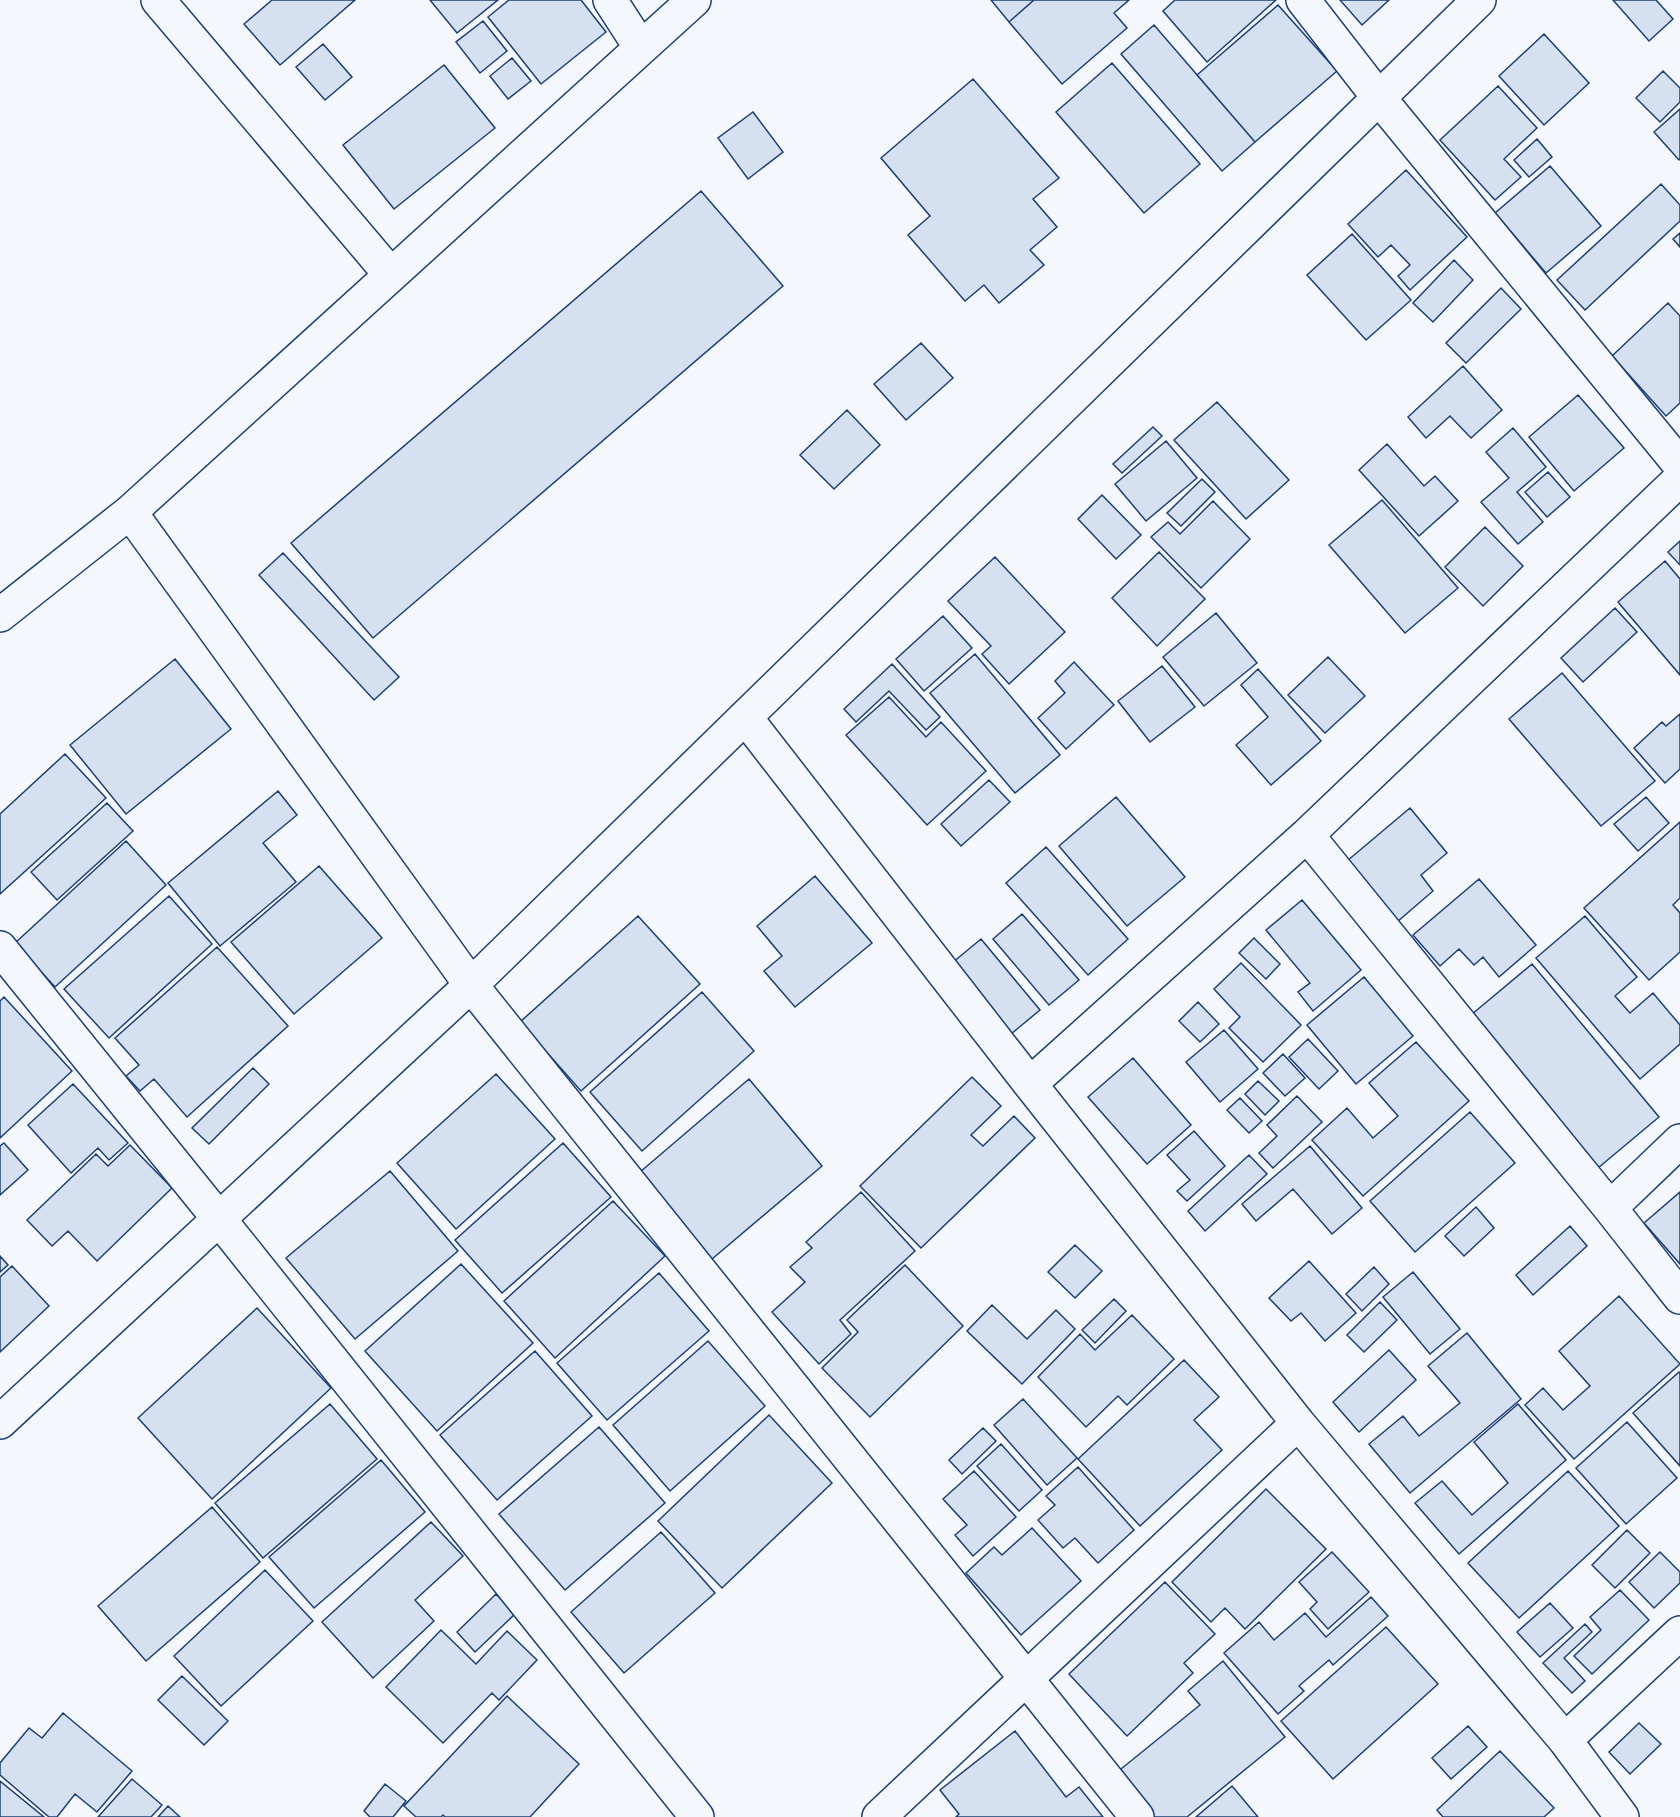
<svg xmlns="http://www.w3.org/2000/svg" width="1680" height="1817" font-family="'Varela Round',sans-serif">
  <rect width="100%" height="100%" fill="#f4f7fb"/>
  <path fill="#d5e0f0" stroke="#1d3f73" stroke-width="1.5" d="M 272,0 L 355,0 L 280,65 L 244,24 Z
    M 430,0 L 498,0 L 457,33 Z
    M 509,0 L 581,0 L 606,32 L 541,84 L 488,17 Z
    M 991,0 L 1034,0 L 1009,22 Z
    M 1034,0 L 1129,0 L 1114,13 L 1127,28 L 1062,84 L 1009,22 Z
    M 1175,0 L 1276,0 L 1207,62 L 1163,11 Z
    M 1340,0 L 1389,0 L 1362,25 Z
    M 1613,0 L 1656,0 L 1673,19 L 1649,41 Z
    M 1278,5 L 1337,71 L 1255,142 L 1197,75 Z
    M 483,21 L 507,51 L 480,73 L 456,42 Z
    M 1154,25 L 1255,142 L 1222,171 L 1121,54 Z
    M 1544,34 L 1589,83 L 1544,125 L 1499,76 Z
    M 323,44 L 352,77 L 325,100 L 296,67 Z
    M 512,58 L 531,81 L 508,99 L 490,76 Z
    M 1112,63 L 1200,164 L 1144,213 L 1056,112 Z
    M 444,65 L 495,128 L 394,209 L 343,145 Z
    M 1663,71 L 1680,88 L 1680,102 L 1660,122 L 1636,98 Z
    M 973,79 L 1059,178 L 1033,199 L 1057,227 L 1030,250 L 1044,265 L 999,303 L 984,285 L 965,301 L 908,235 L 930,216 L 881,158 Z
    M 1498,86 L 1537,128 L 1504,159 L 1521,177 L 1495,200 L 1440,140 Z
    M 1680,109 L 1680,159 L 1679,160 L 1654,132 Z
    M 753,112 L 783,152 L 748,179 L 718,138 Z
    M 1537,139 L 1552,157 L 1529,177 L 1514,160 Z
    M 1550,166 L 1601,226 L 1546,273 L 1495,213 Z
    M 1406,170 L 1467,237 L 1410,290 L 1398,276 L 1410,265 L 1391,245 L 1378,257 L 1348,224 Z
    M 1661,184 L 1680,205 L 1680,221 L 1585,310 L 1557,280 Z
    M 701,191 L 783,286 L 373,638 L 291,543 Z
    M 1680,233 L 1680,247 L 1673,239 Z
    M 1352,234 L 1411,300 L 1366,340 L 1307,275 Z
    M 1454,260 L 1473,280 L 1433,322 L 1413,303 Z
    M 1501,288 L 1521,309 L 1466,363 L 1446,343 Z
    M 1668,303 L 1680,316 L 1680,403 L 1666,416 L 1612,356 Z
    M 921,343 L 953,378 L 906,420 L 874,384 Z
    M 1463,366 L 1502,410 L 1471,438 L 1450,416 L 1426,438 L 1408,417 Z
    M 1578,395 L 1624,448 L 1574,491 L 1529,437 Z
    M 1217,402 L 1289,480 L 1246,519 L 1174,440 Z
    M 847,410 L 880,445 L 834,489 L 800,455 Z
    M 1153,427 L 1162,436 L 1122,473 L 1113,464 Z
    M 1513,428 L 1546,467 L 1517,492 L 1543,522 L 1518,544 L 1481,502 L 1509,478 L 1486,452 Z
    M 1166,441 L 1197,478 L 1146,521 L 1115,484 Z
    M 1387,444 L 1424,486 L 1435,476 L 1458,501 L 1419,536 L 1359,470 Z
    M 1548,472 L 1570,497 L 1547,517 L 1525,492 Z
    M 1202,479 L 1215,492 L 1181,526 L 1167,513 Z
    M 1102,495 L 1141,535 L 1116,559 L 1078,519 Z
    M 1382,500 L 1458,588 L 1405,633 L 1329,545 Z
    M 1213,501 L 1250,539 L 1201,588 L 1151,537 L 1168,522 L 1180,534 Z
    M 1485,527 L 1523,566 L 1483,606 L 1445,567 Z
    M 1680,541 L 1680,565 L 1668,552 Z
    M 1159,552 L 1205,599 L 1157,646 L 1112,598 Z
    M 283,553 L 399,677 L 374,700 L 259,575 Z
    M 995,557 L 1065,632 L 1009,684 L 982,654 L 991,646 L 948,601 Z
    M 1665,561 L 1680,579 L 1680,675 L 1618,602 Z
    M 1615,608 L 1637,632 L 1583,682 L 1561,658 Z
    M 1216,613 L 1257,663 L 1204,706 L 1163,657 Z
    M 943,616 L 972,648 L 924,691 L 896,659 Z
    M 975,654 L 1060,755 L 1015,793 L 930,693 Z
    M 1328,657 L 1365,696 L 1325,733 L 1288,695 Z
    M 175,659 L 231,729 L 126,814 L 70,745 Z
    M 1074,662 L 1114,705 L 1066,749 L 1038,718 L 1065,693 L 1055,681 Z
    M 892,664 L 940,717 L 926,730 L 889,691 L 856,722 L 844,709 Z
    M 1162,666 L 1195,707 L 1150,742 L 1118,701 Z
    M 1258,669 L 1321,741 L 1271,785 L 1236,745 L 1268,717 L 1241,685 Z
    M 1562,673 L 1655,781 L 1601,826 L 1509,719 Z
    M 889,697 L 926,737 L 941,722 L 986,771 L 927,825 L 846,735 Z
    M 1680,714 L 1680,769 L 1665,783 L 1634,748 L 1662,722 L 1666,726 Z
    M 65,754 L 106,798 L 0,894 L 0,814 Z
    M 989,780 L 1010,802 L 961,846 L 941,824 Z
    M 278,791 L 297,815 L 263,843 L 296,882 L 220,946 L 168,883 Z
    M 1116,797 L 1185,877 L 1127,926 L 1059,846 Z
    M 1646,797 L 1669,823 L 1638,851 L 1614,824 Z
    M 107,803 L 133,831 L 57,900 L 31,872 Z
    M 1410,808 L 1447,853 L 1421,875 L 1433,891 L 1397,922 L 1347,861 Z
    M 1680,822 L 1680,898 L 1673,905 L 1680,913 L 1680,952 L 1649,980 L 1584,908 Z
    M 126,841 L 166,885 L 55,987 L 15,943 Z
    M 1046,847 L 1128,939 L 1088,975 L 1006,883 Z
    M 319,866 L 382,938 L 294,1014 L 231,942 Z
    M 815,876 L 872,943 L 795,1007 L 764,971 L 782,956 L 757,926 Z
    M 1479,879 L 1536,945 L 1499,977 L 1483,957 L 1474,965 L 1459,949 L 1440,966 L 1413,935 Z
    M 169,896 L 212,944 L 109,1038 L 64,989 Z
    M 1302,900 L 1361,970 L 1313,1011 L 1298,992 L 1310,983 L 1266,930 Z
    M 1022,914 L 1079,980 L 1049,1005 L 993,939 Z
    M 638,916 L 700,984 L 581,1091 L 520,1022 Z
    M 1585,916 L 1637,977 L 1615,996 L 1630,1013 L 1653,993 L 1680,1025 L 1680,1044 L 1640,1079 L 1536,958 Z
    M 1254,938 L 1280,964 L 1266,979 L 1239,953 Z
    M 981,939 L 1040,1010 L 1011,1034 L 952,963 Z
    M 217,947 L 288,1026 L 187,1117 L 154,1079 L 140,1091 L 126,1076 L 139,1065 L 115,1038 Z
    M 1241,963 L 1301,1025 L 1263,1062 L 1229,1028 L 1240,1017 L 1214,989 Z
    M 1532,964 L 1659,1117 L 1598,1168 L 1471,1015 Z
    M 1364,977 L 1413,1036 L 1356,1084 L 1307,1025 Z
    M 702,992 L 754,1051 L 642,1151 L 590,1092 Z
    M 4,997 L 72,1071 L 0,1138 L 0,1001 Z
    M 1198,1002 L 1219,1024 L 1200,1042 L 1179,1021 Z
    M 1224,1030 L 1258,1069 L 1220,1102 L 1186,1062 Z
    M 1308,1039 L 1338,1071 L 1319,1089 L 1289,1057 Z
    M 1416,1042 L 1469,1101 L 1363,1196 L 1312,1140 L 1347,1108 L 1373,1138 L 1398,1116 L 1369,1083 Z
    M 1283,1054 L 1305,1078 L 1285,1096 L 1263,1073 Z
    M 1133,1058 L 1191,1125 L 1147,1164 L 1088,1097 Z
    M 253,1068 L 269,1084 L 209,1144 L 192,1128 Z
    M 496,1074 L 555,1139 L 456,1229 L 397,1163 Z
    M 972,1077 L 1001,1106 L 971,1135 L 983,1146 L 1014,1116 L 1035,1138 L 921,1248 L 860,1186 Z
    M 749,1079 L 822,1166 L 712,1259 L 640,1172 Z
    M 1258,1081 L 1279,1101 L 1265,1115 L 1245,1094 Z
    M 73,1084 L 128,1143 L 109,1160 L 98,1148 L 71,1173 L 28,1125 Z
    M 1297,1096 L 1322,1122 L 1273,1168 L 1259,1153 L 1277,1136 L 1267,1125 Z
    M 1240,1098 L 1262,1121 L 1249,1133 L 1227,1110 Z
    M 1470,1112 L 1515,1163 L 1415,1252 L 1370,1201 Z
    M 1194,1131 L 1225,1166 L 1187,1201 L 1177,1191 L 1190,1180 L 1167,1155 Z
    M 4,1143 L 28,1170 L 0,1195 L 0,1146 Z
    M 563,1143 L 611,1197 L 502,1293 L 455,1240 Z
    M 130,1145 L 172,1188 L 97,1261 L 68,1231 L 52,1246 L 27,1220 L 96,1154 L 108,1166 Z
    M 1310,1146 L 1362,1208 L 1332,1234 L 1293,1189 L 1256,1221 L 1242,1204 Z
    M 1249,1155 L 1267,1174 L 1205,1231 L 1188,1211 Z
    M 390,1171 L 458,1251 L 355,1339 L 286,1258 Z
    M 861,1192 L 915,1251 L 840,1320 L 851,1334 L 819,1364 L 772,1312 L 805,1282 L 790,1267 L 812,1248 L 806,1242 Z
    M 1680,1192 L 1680,1264 L 1644,1223 Z
    M 613,1201 L 665,1256 L 555,1358 L 504,1301 Z
    M 1476,1207 L 1494,1228 L 1464,1256 L 1445,1236 Z
    M 1570,1226 L 1587,1246 L 1533,1295 L 1516,1275 Z
    M 1075,1245 L 1102,1271 L 1075,1298 L 1048,1272 Z
    M 0,1256 L 8,1265 L 0,1272 Z
    M 1309,1261 L 1356,1313 L 1325,1341 L 1301,1313 L 1291,1321 L 1269,1298 Z
    M 461,1264 L 533,1343 L 437,1431 L 365,1351 Z
    M 905,1265 L 963,1326 L 870,1417 L 822,1368 L 858,1332 L 847,1320 Z
    M 12,1266 L 49,1306 L 0,1352 L 0,1277 Z
    M 1374,1267 L 1389,1284 L 1362,1311 L 1346,1294 Z
    M 1413,1272 L 1460,1329 L 1430,1354 L 1383,1297 Z
    M 659,1273 L 709,1331 L 607,1420 L 557,1363 Z
    M 1619,1296 L 1680,1364 L 1574,1459 L 1525,1405 L 1543,1388 L 1563,1410 L 1590,1386 L 1559,1351 Z
    M 1114,1299 L 1126,1311 L 1095,1343 L 1082,1330 Z
    M 1380,1302 L 1397,1320 L 1364,1352 L 1347,1335 Z
    M 992,1305 L 1027,1339 L 1056,1310 L 1075,1329 L 1022,1384 L 967,1331 Z
    M 257,1308 L 331,1388 L 212,1499 L 138,1418 Z
    M 1132,1315 L 1174,1359 L 1127,1405 L 1118,1396 L 1086,1427 L 1038,1377 L 1080,1334 L 1095,1350 Z
    M 1467,1333 L 1521,1399 L 1410,1493 L 1369,1444 L 1403,1416 L 1419,1436 L 1460,1403 L 1428,1366 Z
    M 708,1341 L 765,1406 L 670,1491 L 613,1425 Z
    M 1389,1350 L 1416,1380 L 1359,1432 L 1333,1402 Z
    M 535,1351 L 592,1416 L 497,1500 L 440,1435 Z
    M 1184,1360 L 1219,1397 L 1194,1420 L 1222,1450 L 1140,1526 L 1078,1459 Z
    M 1679,1372 L 1680,1374 L 1680,1466 L 1633,1413 Z
    M 1023,1399 L 1077,1458 L 1047,1485 L 994,1425 Z
    M 330,1404 L 377,1459 L 263,1558 L 215,1503 Z
    M 1518,1404 L 1566,1460 L 1459,1554 L 1415,1503 L 1442,1481 L 1472,1515 L 1508,1483 L 1474,1442 Z
    M 769,1415 L 832,1483 L 722,1588 L 658,1521 Z
    M 1627,1422 L 1677,1478 L 1626,1524 L 1576,1468 Z
    M 599,1427 L 665,1503 L 565,1590 L 499,1514 Z
    M 983,1428 L 996,1441 L 962,1474 L 949,1460 Z
    M 1001,1444 L 1042,1490 L 1019,1511 L 977,1466 Z
    M 381,1460 L 425,1512 L 314,1608 L 269,1557 Z
    M 1078,1467 L 1134,1530 L 1098,1563 L 1075,1538 L 1063,1548 L 1038,1520 L 1055,1505 L 1046,1496 Z
    M 974,1471 L 1016,1517 L 973,1556 L 955,1535 L 967,1525 L 943,1499 Z
    M 1568,1471 L 1619,1526 L 1519,1618 L 1468,1563 Z
    M 1266,1489 L 1326,1549 L 1245,1629 L 1225,1608 L 1211,1622 L 1172,1582 Z
    M 212,1507 L 260,1562 L 146,1661 L 98,1606 Z
    M 431,1522 L 463,1556 L 415,1600 L 434,1621 L 373,1678 L 322,1622 Z
    M 1032,1528 L 1081,1581 L 1021,1635 L 966,1573 L 994,1547 L 1002,1555 Z
    M 1627,1530 L 1650,1553 L 1615,1588 L 1592,1565 Z
    M 661,1532 L 715,1593 L 624,1673 L 571,1612 Z
    M 1332,1552 L 1369,1592 L 1328,1629 L 1310,1609 L 1317,1602 L 1299,1582 Z
    M 1660,1552 L 1680,1572 L 1680,1583 L 1654,1608 L 1629,1582 Z
    M 265,1570 L 313,1621 L 221,1706 L 174,1656 Z
    M 1165,1582 L 1215,1634 L 1184,1663 L 1193,1673 L 1127,1736 L 1069,1674 Z
    M 1620,1590 L 1649,1620 L 1592,1674 L 1574,1656 L 1601,1630 L 1590,1617 Z
    M 496,1594 L 515,1614 L 475,1652 L 457,1632 Z
    M 1371,1597 L 1388,1616 L 1333,1665 L 1329,1660 L 1299,1686 L 1304,1691 L 1278,1714 L 1224,1653 L 1259,1622 L 1274,1640 L 1305,1613 L 1326,1637 Z
    M 1550,1603 L 1573,1628 L 1540,1657 L 1517,1632 Z
    M 1585,1624 L 1592,1632 L 1564,1658 L 1585,1681 L 1572,1693 L 1543,1663 Z
    M 1386,1627 L 1438,1684 L 1333,1779 L 1281,1721 Z
    M 441,1630 L 476,1664 L 507,1631 L 537,1660 L 499,1700 L 492,1693 L 443,1743 L 386,1687 Z
    M 1223,1661 L 1285,1737 L 1187,1817 L 1151,1817 L 1116,1773 L 1200,1705 L 1188,1691 Z
    M 182,1676 L 228,1721 L 204,1745 L 158,1700 Z
    M 507,1696 L 579,1764 L 530,1817 L 445,1817 L 443,1815 L 441,1817 L 416,1817 L 404,1806 Z
    M 63,1713 L 132,1771 L 97,1812 L 75,1794 L 57,1817 L 49,1817 L 0,1775 L 0,1763 L 29,1728 L 42,1738 Z
    M 1639,1723 L 1661,1744 L 1630,1774 L 1609,1752 Z
    M 1468,1726 L 1487,1747 L 1451,1779 L 1432,1758 Z
    M 1015,1731 L 1066,1797 L 1079,1787 L 1103,1817 L 956,1817 L 959,1814 L 940,1790 Z
    M 1500,1751 L 1554,1808 L 1544,1817 L 1443,1817 L 1437,1810 Z
    M 132,1779 L 162,1805 L 151,1817 L 98,1817 Z
    M 0,1781 L 44,1817 L 0,1817 Z
    M 385,1784 L 406,1801 L 393,1817 L 370,1817 L 364,1811 Z
    M 1232,1786 L 1258,1817 L 1196,1817 Z
    M 168,1806 L 180,1817 L 158,1817 Z"/>
  <g fill="none" stroke-linecap="round" stroke-linejoin="round">
    <g stroke="#1d3f73" stroke-width="36">
      <path id="street" d="M 158,0 L 391,275
        M 610,0 L 641,48
        M 1303,0 L 1379,98 L 1680,465
        M 130,512 L 471,985 L 1137,1817
        M 0,615 L 130,512 L 694,0
        M 745,717 L 1030,1084 L 1298,1423 L 1565,1740 L 1622,1817
        M 1307,835 L 1610,1208 L 1680,1297
        M 0,948 L 219,1219 L 697,1817
        M 1030,1084 L 1307,835 L 1680,479
        M 1610,1208 L 1680,1141
        M 0,1422 L 471,985 L 1479,0
        M 1565,1740 L 1680,1633
        M 879,1817 L 1298,1423"/>
    </g>
    <use href="#street" stroke="#f4f7fb" stroke-width="33"/>
  </g>
</svg>
